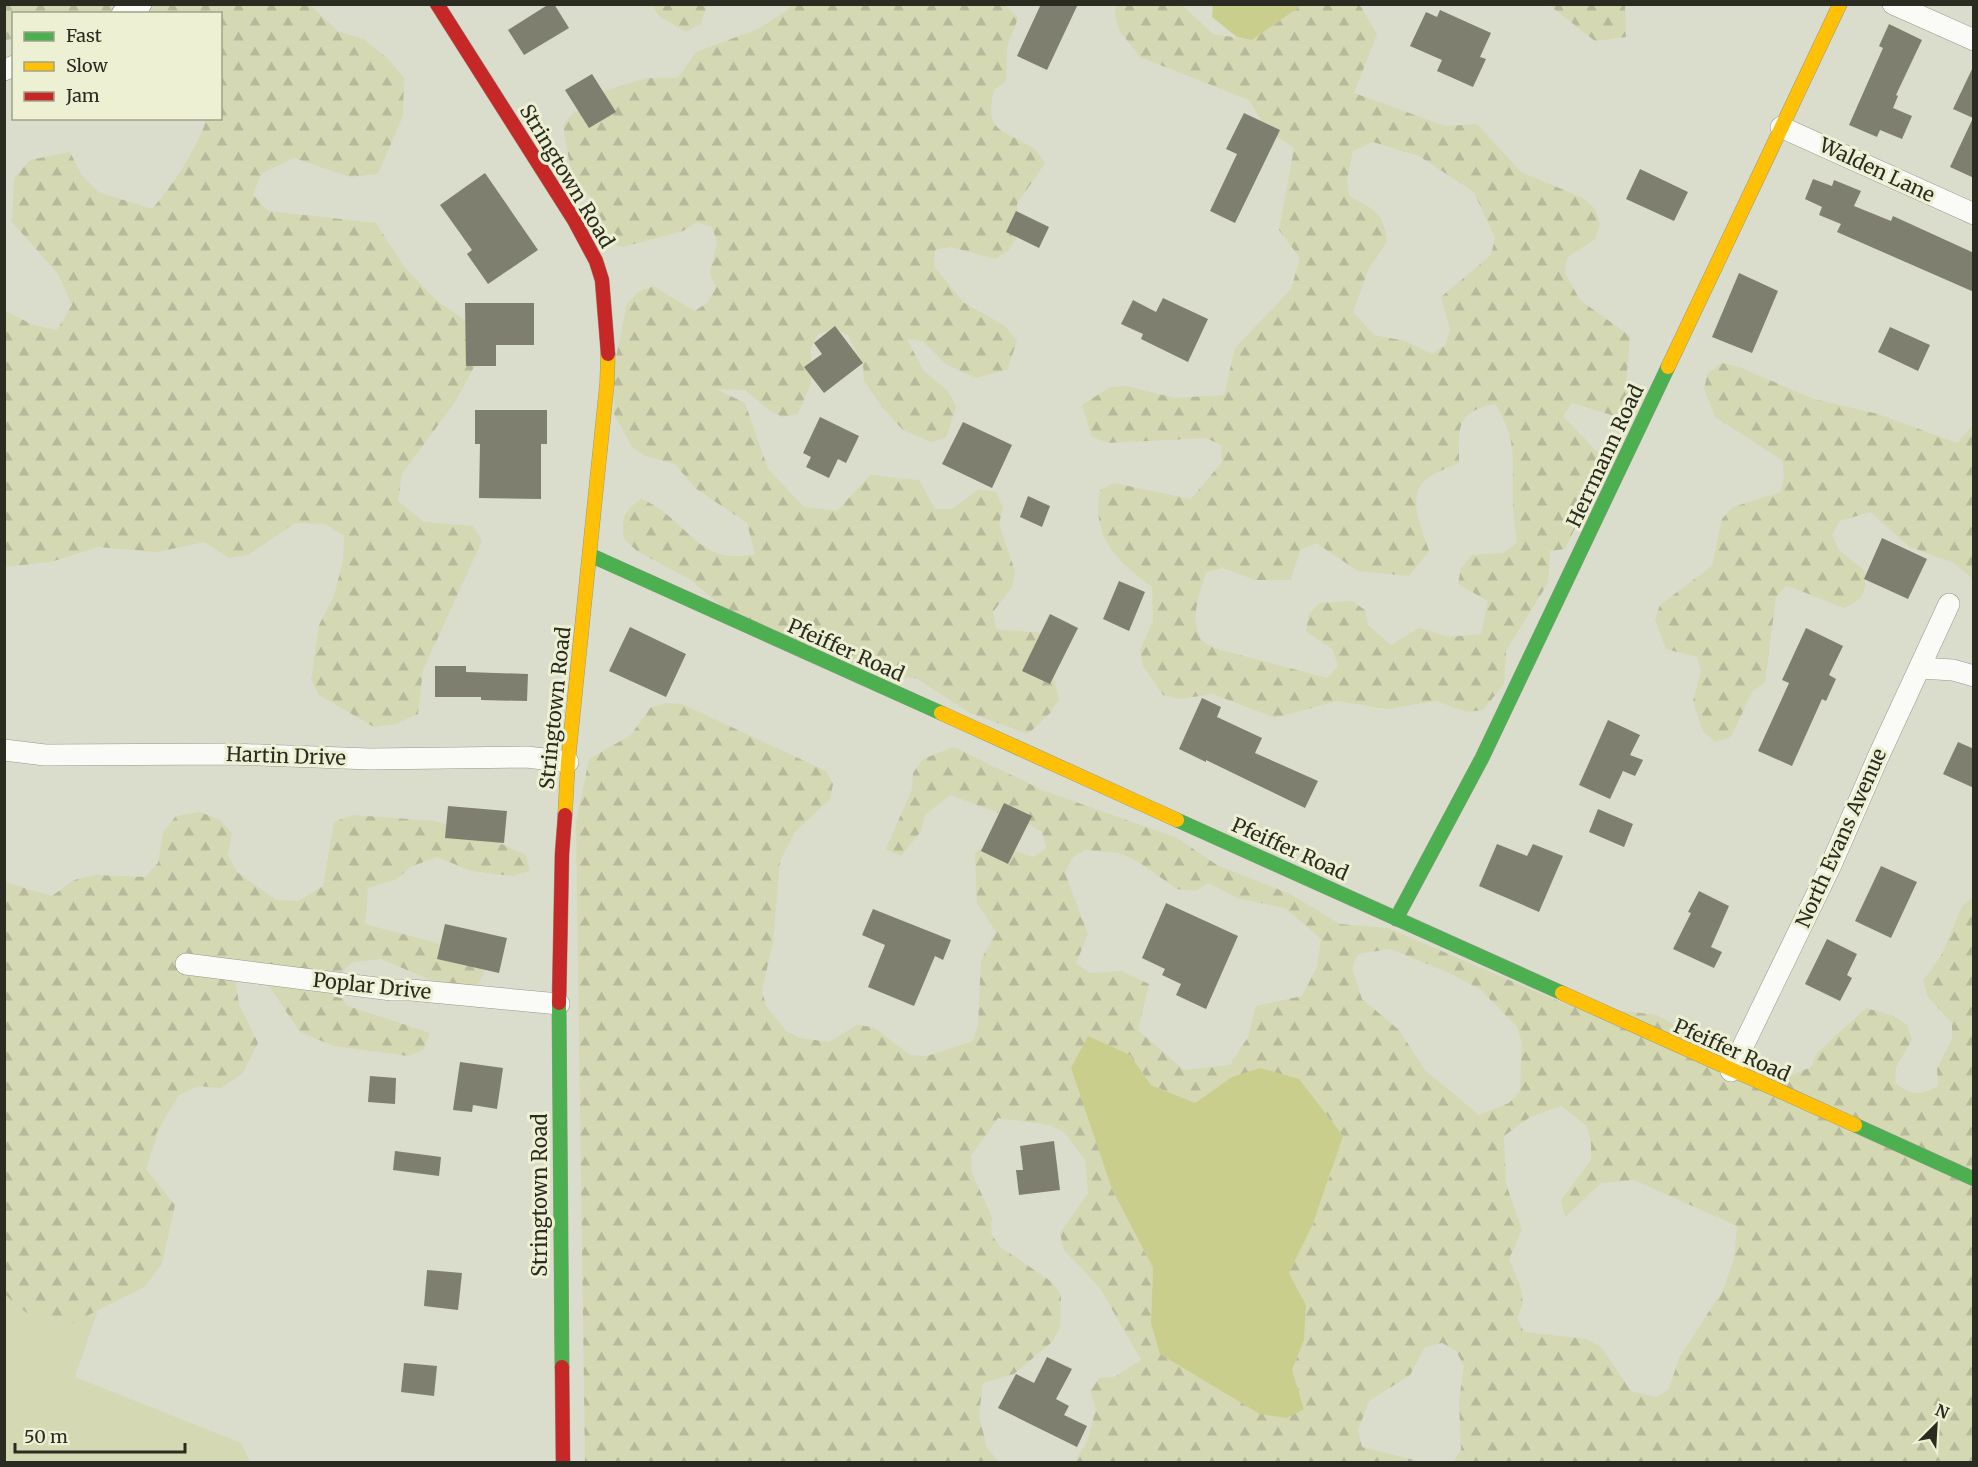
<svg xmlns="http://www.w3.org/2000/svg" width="1978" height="1467" font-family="Merriweather,serif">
  <defs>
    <pattern id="forest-firs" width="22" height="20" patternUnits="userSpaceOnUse" patternTransform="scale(1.5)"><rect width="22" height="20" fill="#d4d8b3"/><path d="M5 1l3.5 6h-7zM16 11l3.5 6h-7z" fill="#b6ba9a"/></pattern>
  </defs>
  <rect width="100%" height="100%" fill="#dbddcc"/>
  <path fill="#d4d8b3" d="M 5,934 L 217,959 L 75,1377 L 241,1443 L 250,1462 L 5,1462 Z"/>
  <path fill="url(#forest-firs)" fill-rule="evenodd" d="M 5,5 L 310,5 L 338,31 L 363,39 L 388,59 L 404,78 L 403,116 L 378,174 L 350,177 L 294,158 L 262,173 L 253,194 L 268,211 L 376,223 L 403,265 L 436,300 L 480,331 L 485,347 L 455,402 L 402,474 L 398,501 L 424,522 L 473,526 L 482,541 L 423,670 L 418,714 L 396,724 L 374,727 L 319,695 L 311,680 L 319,625 L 334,596 L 343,561 L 344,536 L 325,524 L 295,523 L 248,555 L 229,558 L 205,542 L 157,552 L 98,547 L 51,562 L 5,567 L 4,310 L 33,325 L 57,330 L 72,305 L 58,274 L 12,222 L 14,178 L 30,160 L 70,152 L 81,174 L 98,192 L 152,209 C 175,183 195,151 207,119 L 220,118 L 220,14 L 14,14 L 13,39 L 5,40 Z
    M 652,5 L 707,5 L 701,24 L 686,32 L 659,16 Z
    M 791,5 L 1005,5 L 1018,18 L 1007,47 L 1006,81 L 994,90 C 983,135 1005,129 1033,148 C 1038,152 1042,158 1045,163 L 1017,204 L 1017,236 L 1009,250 L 995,259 L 951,247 L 935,250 L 934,266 L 963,302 L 1005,326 L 1017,341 L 1007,370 L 975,378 L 946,364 L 923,341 L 907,339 L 923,370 L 948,391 L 956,407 L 946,438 L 931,442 L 903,430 L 882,407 L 864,381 L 863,365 L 848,335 L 834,329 L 818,334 L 811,349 L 811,383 L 798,414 L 782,417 L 769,410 L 745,390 L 716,389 L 745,403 L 768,469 L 804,507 L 837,511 L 870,475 L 919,480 L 935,509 L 952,509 L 979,489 L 996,492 L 1003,508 L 999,524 L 1015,571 L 1012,587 L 993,612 L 996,629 L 1042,633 L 1059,699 L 1051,712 L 1028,734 L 970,713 L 916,678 L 884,676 L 727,611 L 691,580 L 637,551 L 624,539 C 621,517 624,511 641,499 C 686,516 697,568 755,554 L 747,523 L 695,488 L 675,464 L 645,456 L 632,447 L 614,414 L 614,367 L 627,304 L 638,292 L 653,286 L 695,311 L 708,302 L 716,288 L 710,273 L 717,242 L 712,227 L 697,222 L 683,231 L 623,247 L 608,243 L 591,198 L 571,172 L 563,125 L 574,112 L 590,107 L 598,93 L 646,78 L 678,78 L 696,52 L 758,29 L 786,11 Z
    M 1116,5 L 1182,5 L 1213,34 L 1252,40 L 1302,5 L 1358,5 L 1361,7 L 1377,34 L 1354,93 L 1445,126 L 1477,124 L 1521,172 L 1583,198 L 1595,209 L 1600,224 L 1595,239 L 1567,258 L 1565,273 L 1580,300 L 1630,336 L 1626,384 L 1635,411 L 1621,418 L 1572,403 L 1563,416 L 1607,462 L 1565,549 L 1550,551 L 1548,583 L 1506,651 L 1504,684 L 1483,710 L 1467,712 L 1436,701 L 1387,709 L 1337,701 L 1275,718 L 1213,694 L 1179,699 L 1163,695 L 1143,666 L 1140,650 L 1153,621 L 1152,587 C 1117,561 1091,538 1100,490 L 1114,483 L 1191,499 L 1222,462 L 1221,445 L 1206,438 L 1108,443 L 1092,437 L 1082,405 L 1110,387 L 1127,386 L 1174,398 L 1224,395 L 1235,348 L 1291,289 L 1300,258 L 1279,230 L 1294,148 L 1266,129 L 1249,100 L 1140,57 L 1119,30 L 1115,14 ZM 1373,142 L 1419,156 L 1474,192 L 1495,238 L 1491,255 L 1441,297 L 1450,330 L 1445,345 L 1432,354 L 1405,341 L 1374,335 L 1353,312 L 1369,268 L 1387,242 C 1384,211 1374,210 1349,196 L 1347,180 L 1353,151 ZM 1495,404 C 1520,443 1511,463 1513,505 C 1513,518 1516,531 1517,543 L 1503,553 L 1472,555 L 1461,568 L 1458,584 L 1488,601 L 1481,634 L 1449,637 L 1419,628 L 1391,645 L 1368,625 L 1365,610 L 1352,601 L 1320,603 L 1309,614 L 1306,631 L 1333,650 L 1338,666 L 1327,678 L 1221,650 C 1216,648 1208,646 1204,642 C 1187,624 1200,593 1206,572 L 1223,568 L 1255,580 L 1290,580 L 1301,549 L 1316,543 L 1358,571 L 1409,576 L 1429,551 C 1422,528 1404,494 1429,477 C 1438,471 1450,467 1459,463 C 1459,427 1455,412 1495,404 Z
    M 1549,5 L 1625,5 L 1626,37 L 1595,41 Z
    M 1722,363 L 1739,367 L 1814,399 L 1878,414 L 1957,443 L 1973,425 L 1973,579 L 1954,563 L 1910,547 L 1870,512 L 1840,521 L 1832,535 L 1839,550 L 1865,571 C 1866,593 1865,598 1844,608 L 1786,585 L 1776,597 L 1765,682 L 1752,692 L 1731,737 L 1715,742 L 1703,731 L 1693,701 L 1701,671 L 1697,657 L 1666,649 L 1655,620 L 1660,605 L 1712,566 L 1722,519 L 1733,507 L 1781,492 L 1784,476 L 1782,460 L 1715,417 L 1704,388 L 1708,373 Z
    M 666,703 L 682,704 L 826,771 L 833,784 L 830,799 L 795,832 L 780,861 L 773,942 L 762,990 L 766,1006 L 786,1031 L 800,1038 L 829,1042 L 857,1025 L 873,1027 L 910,1055 L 927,1056 L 973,1041 L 978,1025 L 981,960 L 996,932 L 977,903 L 975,853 L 989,842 L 1033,857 L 1046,848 L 1042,832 L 1028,824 L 950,795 L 925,815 L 921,831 L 901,856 L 886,849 L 912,789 L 913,773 L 923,759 L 954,747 L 1042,790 L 1177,838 L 1217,865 L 1290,894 L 1340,924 L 1388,928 L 1563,1003 L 1657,1015 L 1684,1031 L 1729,1045 L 1781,1080 L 1811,1067 L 1817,1053 L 1866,1008 L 1894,1016 L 1907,1025 L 1912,1040 L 1896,1067 L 1895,1083 C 1913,1096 1919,1096 1938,1086 L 1937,1069 L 1952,1039 L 1952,1023 L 1928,997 L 1923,981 L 1942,954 L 1962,906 L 1973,897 L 1973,1462 L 1453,1462 L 1461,1450 L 1459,1400 L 1464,1366 L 1456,1351 L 1442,1343 L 1425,1347 L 1410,1375 L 1369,1401 L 1358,1430 L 1362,1447 L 1423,1462 L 1075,1462 L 1088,1439 L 1096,1408 L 1090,1392 L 1099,1378 L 1114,1377 L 1141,1360 L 1100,1288 L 1064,1250 L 1060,1233 L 1088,1193 L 1085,1160 L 1064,1132 L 1049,1125 L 998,1118 L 971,1156 L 972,1173 L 992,1217 L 991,1233 L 999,1246 L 1052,1282 L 1061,1295 L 1060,1327 L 1052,1342 L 1014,1374 L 983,1383 L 979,1415 L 987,1448 L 999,1462 L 585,1462 L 576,823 L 589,759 L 631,735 L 650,708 ZM 1085,850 L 1118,853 L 1134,859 L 1177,889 L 1195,891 L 1209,883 L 1237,898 L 1285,908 L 1321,939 L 1317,967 L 1302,996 L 1256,1006 L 1248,1037 L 1230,1065 L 1184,1070 L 1138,1030 L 1149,984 L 1121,971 L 1089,973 L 1076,963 L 1088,934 L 1065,873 L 1072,858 ZM 1390,949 L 1452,974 L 1481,990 L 1517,1027 L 1522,1043 L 1520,1091 L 1509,1103 L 1479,1115 L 1425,1070 L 1399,1030 L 1362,999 L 1352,968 L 1358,954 ZM 1130,1055 L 1151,1085 L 1195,1103 L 1232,1077 L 1332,1170 L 1313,1224 L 1289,1273 L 1306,1305 L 1304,1340 L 1292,1370 L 1304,1408 L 1151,1323 L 1153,1268 L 1112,1189 ZM 1561,1106 L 1587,1126 L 1591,1143 L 1591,1160 L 1561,1200 L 1565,1217 L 1601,1183 L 1634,1180 L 1737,1226 L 1734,1259 L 1723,1290 L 1679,1358 L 1669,1389 L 1656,1397 L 1631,1391 L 1601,1347 L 1587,1339 L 1524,1332 L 1517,1318 L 1523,1304 L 1521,1288 L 1509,1259 L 1522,1230 L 1506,1184 L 1504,1136 L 1530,1117 Z
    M 200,812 L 220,820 L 232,833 L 228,855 L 237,872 L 276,900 L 298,901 L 323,886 L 334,822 L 353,815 L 435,821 L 475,832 L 526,855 L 530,871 L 512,876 L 471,871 L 437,857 L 410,867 L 397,879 L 368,888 L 365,924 L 467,951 L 485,971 L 476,988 L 452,989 L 381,959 L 353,962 L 338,975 L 345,1005 L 430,1033 L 423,1050 L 408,1056 L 334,1046 L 300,1032 L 254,964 L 234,972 L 239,1004 L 258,1043 L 243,1073 L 221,1088 L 199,1086 L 179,1095 L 145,1152 L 146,1169 L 175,1205 L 162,1264 L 144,1287 L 69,1325 L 39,1321 L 17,1306 L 5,1294 L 4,882 L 52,896 L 74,880 L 96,875 L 145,877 L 158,863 L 163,833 L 176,816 Z"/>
  <path fill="#cace8c" d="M 1213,5 L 1213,4 L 1302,5 L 1252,40 L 1237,37 L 1212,17 Z
    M 1088,1036 L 1130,1055 L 1151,1085 L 1195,1103 L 1232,1077 L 1260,1068 L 1299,1079 L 1343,1136 L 1313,1224 L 1289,1273 L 1306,1305 L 1304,1340 L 1292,1370 L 1304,1409 L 1287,1418 L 1260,1414 L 1160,1354 L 1151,1323 L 1153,1268 L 1112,1189 L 1071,1068 Z"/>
  <path fill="#7e7f6e" d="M 549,4 L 554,4 L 569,28 L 524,55 L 508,30 Z
    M 1041,4 L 1078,4 L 1047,70 L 1017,56 Z
    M 1440,10 L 1491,33 L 1480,57 L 1486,59 L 1473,87 L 1437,71 L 1442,60 L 1410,46 L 1426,12 L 1437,17 Z
    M 1889,24 L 1922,40 L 1896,95 L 1898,96 L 1893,108 L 1912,116 L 1902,139 L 1880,130 L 1877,137 L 1849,125 L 1883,48 L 1879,46 Z
    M 1974,65 L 1974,178 L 1950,167 L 1973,118 L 1953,109 Z
    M 592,74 L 616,112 L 589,128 L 565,90 Z
    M 1244,113 L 1280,130 L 1235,223 L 1210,211 L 1237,154 L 1226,149 Z
    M 1640,169 L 1688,192 L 1674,221 L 1626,199 Z
    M 485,173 L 538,250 L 488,284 L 467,254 L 472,250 L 440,205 Z
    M 1813,179 L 1832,186 L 1834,180 L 1861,191 L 1854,206 L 1891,221 L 1893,216 L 1974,253 L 1974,292 L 1837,232 L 1841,224 L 1819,215 L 1822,207 L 1805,199 Z
    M 1016,211 L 1049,227 L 1039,248 L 1006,232 Z
    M 1739,273 L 1778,291 L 1752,353 L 1712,337 Z
    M 1163,298 L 1208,319 L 1188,362 L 1141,339 L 1143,334 L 1121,324 L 1133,300 L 1156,312 Z
    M 465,303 L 534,303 L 534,345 L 496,345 L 496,366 L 466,366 Z
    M 835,326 L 863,363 L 824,393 L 804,367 L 822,354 L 814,343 Z
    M 1890,327 L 1930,345 L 1918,371 L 1878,352 Z
    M 475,410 L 547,410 L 547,444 L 541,444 L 541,499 L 479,498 L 480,444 L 475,444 Z
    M 820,417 L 859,436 L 846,463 L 838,459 L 829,478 L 806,467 L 811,457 L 803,453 Z
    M 963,422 L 1012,445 L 992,488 L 942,464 Z
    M 1028,496 L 1050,506 L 1042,527 L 1020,517 Z
    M 1882,538 L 1927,559 L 1908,599 L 1864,579 Z
    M 1119,581 L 1145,592 L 1129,631 L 1103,619 Z
    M 1050,614 L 1078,628 L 1050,684 L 1022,671 Z
    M 630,627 L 686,654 L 666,697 L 609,671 Z
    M 1806,628 L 1843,646 L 1829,675 L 1836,679 L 1826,701 L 1822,699 L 1792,766 L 1758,751 L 1789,683 L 1782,680 Z
    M 435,666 L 466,666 L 466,672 L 528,674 L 527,701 L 481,700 L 481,697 L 435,697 Z
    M 1202,698 L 1221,707 L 1217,717 L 1262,738 L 1255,753 L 1318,781 L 1305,808 L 1206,760 L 1206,762 L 1179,749 Z
    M 1608,720 L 1640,735 L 1630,755 L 1643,760 L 1635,776 L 1623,771 L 1610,799 L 1579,785 Z
    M 1958,742 L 1974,749 L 1974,788 L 1943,774 Z
    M 1004,803 L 1032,816 L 1008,864 L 981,851 Z
    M 448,806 L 507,811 L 504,843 L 445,838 Z
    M 1598,809 L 1633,824 L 1624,847 L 1589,832 Z
    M 1497,844 L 1527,856 L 1533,844 L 1563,856 L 1539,912 L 1479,886 Z
    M 1881,866 L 1917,882 L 1891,938 L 1855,921 Z
    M 1699,891 L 1729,906 L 1711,947 L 1722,952 L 1714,968 L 1673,949 L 1691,913 L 1688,912 Z
    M 1166,903 L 1238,936 L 1206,1009 L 1176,995 L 1181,984 L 1162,975 L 1165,969 L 1142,958 Z
    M 873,909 L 951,940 L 943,960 L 935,956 L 914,1006 L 868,987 L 885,945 L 862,935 Z
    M 445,924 L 507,938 L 499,973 L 437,959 Z
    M 1827,939 L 1857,954 L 1847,975 L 1852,978 L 1840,1001 L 1805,984 Z
    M 460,1062 L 503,1068 L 497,1109 L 473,1105 L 472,1112 L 453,1110 Z
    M 370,1076 L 396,1078 L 395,1104 L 368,1102 Z
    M 1054,1141 L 1060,1190 L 1019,1195 L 1016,1170 L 1023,1170 L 1020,1146 Z
    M 395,1151 L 441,1157 L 439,1176 L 393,1170 Z
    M 427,1270 L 462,1273 L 458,1310 L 424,1306 Z
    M 1047,1357 L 1072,1369 L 1056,1399 L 1069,1406 L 1064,1415 L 1087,1426 L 1077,1447 L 998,1408 L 1016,1374 L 1034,1383 Z
    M 404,1363 L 437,1366 L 434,1396 L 401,1392 Z"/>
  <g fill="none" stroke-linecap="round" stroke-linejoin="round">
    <g stroke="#96988b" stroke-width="22">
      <path id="street" d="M 1893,4 L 1974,40
        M 122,14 L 141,4
        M 4,70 L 14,66
        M 1781,127 L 1974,214
        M 1920,668 L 1953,670 L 1974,676
        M 4,750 L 45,755 L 231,754 L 370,759 L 527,757 L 568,762
        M 186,964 L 392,990 L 411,990 L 559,1004
        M 1731,1071 L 1831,865 L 1879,755 L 1949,604"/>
    </g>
    <g stroke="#96988b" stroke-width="15">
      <path id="fast" d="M 590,555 L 941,713
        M 1177,820 L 1562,993
        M 1396,919 L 1482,758 L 1668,367
        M 559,1003 L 562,1367
        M 1855,1125 L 1974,1179"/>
    </g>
    <g stroke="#96988b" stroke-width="15">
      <path id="slow" d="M 1668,367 L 1840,4
        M 941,713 L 1177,820
        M 565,815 L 568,762 L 607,383 L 608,354
        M 1562,993 L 1855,1125"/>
    </g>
    <g stroke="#96988b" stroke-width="15">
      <path id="jam" d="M 437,4 L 574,220 L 596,261 L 602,280 L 608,354
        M 559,1003 L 562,854 L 565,815
        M 562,1367 L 563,1462"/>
    </g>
    <use href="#street" stroke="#fafaf7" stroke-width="21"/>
    <use href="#fast" stroke="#4caf50" stroke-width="14"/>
    <use href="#slow" stroke="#ffc107" stroke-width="14"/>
    <use href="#jam" stroke="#c62828" stroke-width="14"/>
  </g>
  <g text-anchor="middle" stroke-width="6" stroke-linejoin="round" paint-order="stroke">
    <g font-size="20" fill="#2b2c21" stroke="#edf0d3">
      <text transform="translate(1877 170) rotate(25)" y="7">Walden Lane</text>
      <text transform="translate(567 176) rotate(59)" y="7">Stringtown Road</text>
      <text transform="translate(1605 456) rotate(-65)" y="7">Herrmann Road</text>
      <text transform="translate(846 650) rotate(24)" y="7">Pfeiffer Road</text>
      <text transform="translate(555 708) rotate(-84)" y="7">Stringtown Road</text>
      <text transform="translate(286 756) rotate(2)" y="7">Hartin Drive</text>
      <text transform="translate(1841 838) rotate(-66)" y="7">North Evans Avenue</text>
      <text transform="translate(1290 849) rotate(24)" y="7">Pfeiffer Road</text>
      <text transform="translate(372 986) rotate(6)" y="7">Poplar Drive</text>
      <text transform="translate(1732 1050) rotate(24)" y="7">Pfeiffer Road</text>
      <text transform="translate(540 1195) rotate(-90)" y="7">Stringtown Road</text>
    </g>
  </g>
  <rect width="1978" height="1467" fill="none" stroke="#2b2c21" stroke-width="12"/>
  <rect x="12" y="12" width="210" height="108" fill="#edf0d3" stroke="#9fa28c" stroke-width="1.5"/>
  <rect x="24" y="32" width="30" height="9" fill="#4caf50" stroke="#9fa28c" stroke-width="1.5"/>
  <text x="66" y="42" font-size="18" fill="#2b2c21">Fast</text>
  <rect x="24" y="62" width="30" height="9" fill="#ffc107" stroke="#9fa28c" stroke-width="1.5"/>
  <text x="66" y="72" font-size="18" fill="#2b2c21">Slow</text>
  <rect x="24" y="92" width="30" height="9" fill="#c62828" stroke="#9fa28c" stroke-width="1.5"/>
  <text x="66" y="102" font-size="18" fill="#2b2c21">Jam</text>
  <g transform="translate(1936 1425) rotate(24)" stroke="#edf0d3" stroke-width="4.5" paint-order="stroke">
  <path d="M0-4.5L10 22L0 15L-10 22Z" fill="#2b2c21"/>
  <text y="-9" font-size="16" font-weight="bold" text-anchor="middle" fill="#2b2c21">N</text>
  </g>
  <path d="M15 1443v9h170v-9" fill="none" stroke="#2b2c21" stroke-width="3"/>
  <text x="24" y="1443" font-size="18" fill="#2b2c21" stroke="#edf0d3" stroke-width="4.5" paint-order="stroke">50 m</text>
</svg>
